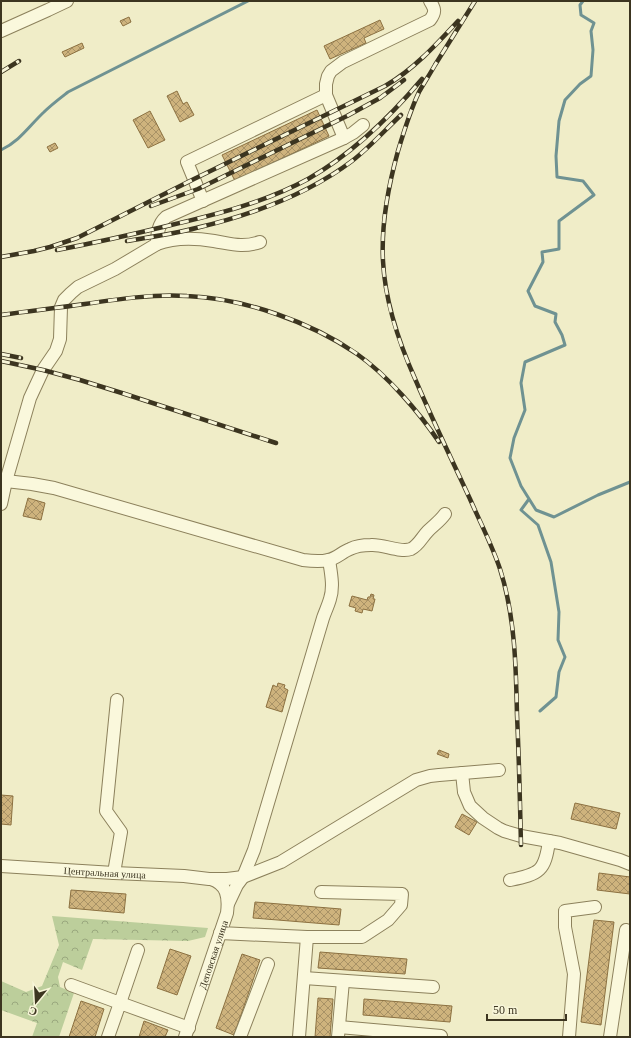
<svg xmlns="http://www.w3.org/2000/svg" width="631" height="1038" font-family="Georgia,serif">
  <defs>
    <pattern id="forest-crowns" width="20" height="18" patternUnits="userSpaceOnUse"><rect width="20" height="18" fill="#bcce9b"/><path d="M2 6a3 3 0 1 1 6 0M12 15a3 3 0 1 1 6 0" fill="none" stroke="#9aa87e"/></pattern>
    <pattern id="building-cross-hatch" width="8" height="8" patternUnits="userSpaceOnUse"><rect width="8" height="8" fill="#ceb37d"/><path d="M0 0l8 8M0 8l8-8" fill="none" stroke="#a89266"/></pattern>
  </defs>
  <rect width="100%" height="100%" fill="#f0edc8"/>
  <path fill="url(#forest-crowns)" d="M 52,916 L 208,928 L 205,937 L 188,941 L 93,939 L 82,970 L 63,962 L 58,977 L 60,987 L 74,993 L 59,1037 L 32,1037 L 37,1023 L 1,1010 L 1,981 L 26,992 L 42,986 L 59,945 Z"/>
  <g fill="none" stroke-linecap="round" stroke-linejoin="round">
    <path stroke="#6f9292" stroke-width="3" d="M 583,1 L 580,5 L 581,15 L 594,23 L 591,31 L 593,50 L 591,76 L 580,84 L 565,100 L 559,121 L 556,156 L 557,177 L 583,181 L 594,195 L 559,221 L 559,249 L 542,252 L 543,262 L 528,291 L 535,306 L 556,314 L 555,322 L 562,335 L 565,345 L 525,362 L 521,383 L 525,410 L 514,438 L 510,458 L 521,486 L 536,510 L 554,517 L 598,495 L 630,482
      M 1,150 C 20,141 29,126 44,112 C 51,105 59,99 68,92 L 248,1
      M 529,499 L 521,510 L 538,525 L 551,562 L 559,612 L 558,640 L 565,657 L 559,672 L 556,697 L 540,711"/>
  </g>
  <path fill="url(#building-cross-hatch)" stroke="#8c7141" d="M 129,17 L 131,22 L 123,26 L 120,21 Z
    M 380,20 L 384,29 L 364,38 L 366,43 L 330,59 L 324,46 Z
    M 82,43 L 84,48 L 65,57 L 62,52 Z
    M 177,91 L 183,104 L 187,102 L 194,115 L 180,122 L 167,96 Z
    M 317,110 L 329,136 L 235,181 L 222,155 Z
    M 150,111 L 165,140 L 148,148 L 133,120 Z
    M 55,143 L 58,148 L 50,152 L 47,147 Z
    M 28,498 L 45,503 L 41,520 L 23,516 Z
    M 371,594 L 374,595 L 373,599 L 375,599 L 372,611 L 363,609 L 362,613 L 355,611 L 356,608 L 349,606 L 352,596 L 367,600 L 368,597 L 370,597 Z
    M 278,683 L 285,685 L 284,688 L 288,690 L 282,712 L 266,707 L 273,685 L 277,687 Z
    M 439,750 L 449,754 L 448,758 L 437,754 Z
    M 1,795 L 13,796 L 11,825 L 1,824 Z
    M 575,803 L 620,813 L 616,829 L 571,819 Z
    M 462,814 L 477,822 L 469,835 L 455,827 Z
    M 599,873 L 630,877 L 630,894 L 597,890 Z
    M 71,890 L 126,894 L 124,913 L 69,908 Z
    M 255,902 L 341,909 L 339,925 L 253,918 Z
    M 594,920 L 614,922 L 601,1025 L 581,1022 Z
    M 170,949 L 191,956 L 177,995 L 157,988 Z
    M 320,952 L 407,959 L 405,974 L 318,968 Z
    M 242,954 L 260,960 L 234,1035 L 216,1028 Z
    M 318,998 L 333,999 L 330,1037 L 315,1037 Z
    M 364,999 L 452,1006 L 450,1022 L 363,1015 Z
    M 81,1001 L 104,1009 L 95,1037 L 69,1037 Z
    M 144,1021 L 168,1030 L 165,1037 L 139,1037 Z"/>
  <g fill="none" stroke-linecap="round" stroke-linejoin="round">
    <g stroke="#8c815c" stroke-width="14">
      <g id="minor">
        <path d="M 1,31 L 48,10 L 67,1"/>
        <path d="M 344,138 L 326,95 L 326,84 L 328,76 L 331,71 L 343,62 L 430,20 C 436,12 435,9 430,1"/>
        <path d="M 203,201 L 187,162 L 326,95"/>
        <path d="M 157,244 C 157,234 158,224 166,217 L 344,138 L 353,133 L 363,125"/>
        <path d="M 6,481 L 32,484 L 54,488 L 303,560 C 311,561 320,562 328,560 C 336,559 342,552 350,549 C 356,546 365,545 371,545 C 383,544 400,553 411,549 C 419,545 422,537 428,531 C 434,525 440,521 445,514"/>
        <path d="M 1,504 L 6,481 L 30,398 L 43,370 L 56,351 L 60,339 L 61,307 L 64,300 L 71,293 L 78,287 L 115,269 L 157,244 C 175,237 196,238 214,241 C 232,244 242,248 260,242"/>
        <path d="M 462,773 L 464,792 L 470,806 L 483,818 L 498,828 L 504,831 L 521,836 L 560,843 L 620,860 L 630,864"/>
        <path id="s1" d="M 1,866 L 114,873 L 184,876 L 209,879 L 227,879 L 243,877 L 281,862 L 416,780 L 430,776 L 439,775 L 499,770"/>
        <path d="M 114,873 L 121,832 L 106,811 L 117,700"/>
        <path d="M 510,880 C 540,874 545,871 549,841"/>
        <path d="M 228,904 L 237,885 L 243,877 L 254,850 L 323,618 C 325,612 328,606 330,599 C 334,587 331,573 329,560"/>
        <path d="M 220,933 L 307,937 L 299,1037"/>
        <path d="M 307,937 L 362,937 L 388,920 L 401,905 L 402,894 L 321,892"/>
        <path d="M 304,978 L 433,987"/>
        <path d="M 71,985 L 120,1003 L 138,950"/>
        <path d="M 339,1027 L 441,1036"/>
        <path d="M 108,1037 L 120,1003 L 189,1028"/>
        <path id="s2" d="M 185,1037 L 227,913 C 229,897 227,884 211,879"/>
        <path d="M 240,1037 L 268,964"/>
        <path d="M 338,1037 L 343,981"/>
        <path d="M 569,1037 L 574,974 L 565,927 L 565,911 L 595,907"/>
        <path d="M 610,1037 L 626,930"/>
      </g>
    </g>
    <use href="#minor" stroke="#faf8dc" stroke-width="12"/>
    <g stroke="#3c3520" stroke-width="4.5">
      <path id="rail" d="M 475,1 C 462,22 448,44 435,65 C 430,74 424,83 419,92 C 410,111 404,131 398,151 C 388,187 381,224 383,261 C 385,303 399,343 416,381 C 433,421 452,460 470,499 C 480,522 492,545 500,569 C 515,616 516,666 517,715 C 519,758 520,801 521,845
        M 1,72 L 19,61
        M 151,206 L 198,189 L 347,116 L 380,98 L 404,80
        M 127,241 C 150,237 174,234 196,228 C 251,215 307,195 352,161 C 370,147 385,130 401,115
        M 57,250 C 94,243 130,235 167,226 C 214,215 264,203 308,179 C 352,154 389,118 422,79
        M 1,257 L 34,251 L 50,247 L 77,238 L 194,179 L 385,86 C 413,70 436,45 458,21
        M 1,315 C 29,311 57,308 85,304 C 119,299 153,294 187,296 C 243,298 311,322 357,354 C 387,375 419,412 439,442
        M 1,354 L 21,358
        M 1,361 L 43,370 L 80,380 L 125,394 L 276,443"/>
    </g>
    <use href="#rail" stroke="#f7f5d8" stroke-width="3" stroke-dasharray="9" stroke-linecap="butt"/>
  </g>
  <g text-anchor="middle" stroke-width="3.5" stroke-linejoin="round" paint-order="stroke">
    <g font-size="10" fill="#3c3520" stroke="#f7f5d8">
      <text dy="4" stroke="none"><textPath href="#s1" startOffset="104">Центральная улица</textPath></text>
      <text dy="4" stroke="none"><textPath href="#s2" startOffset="87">Деповская улица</textPath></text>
    </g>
  </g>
  <rect width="631" height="1038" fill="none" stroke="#3c3520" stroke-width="4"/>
  <g transform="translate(36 1002) rotate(198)" stroke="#f7f5d8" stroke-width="3" paint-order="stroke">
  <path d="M0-3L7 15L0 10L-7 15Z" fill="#3c3520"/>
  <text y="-6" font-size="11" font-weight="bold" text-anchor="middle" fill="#3c3520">С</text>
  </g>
  <path d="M487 1014v6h79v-6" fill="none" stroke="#3c3520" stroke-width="2"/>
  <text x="493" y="1014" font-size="12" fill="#3c3520" stroke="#f7f5d8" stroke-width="3" paint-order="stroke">50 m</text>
</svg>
